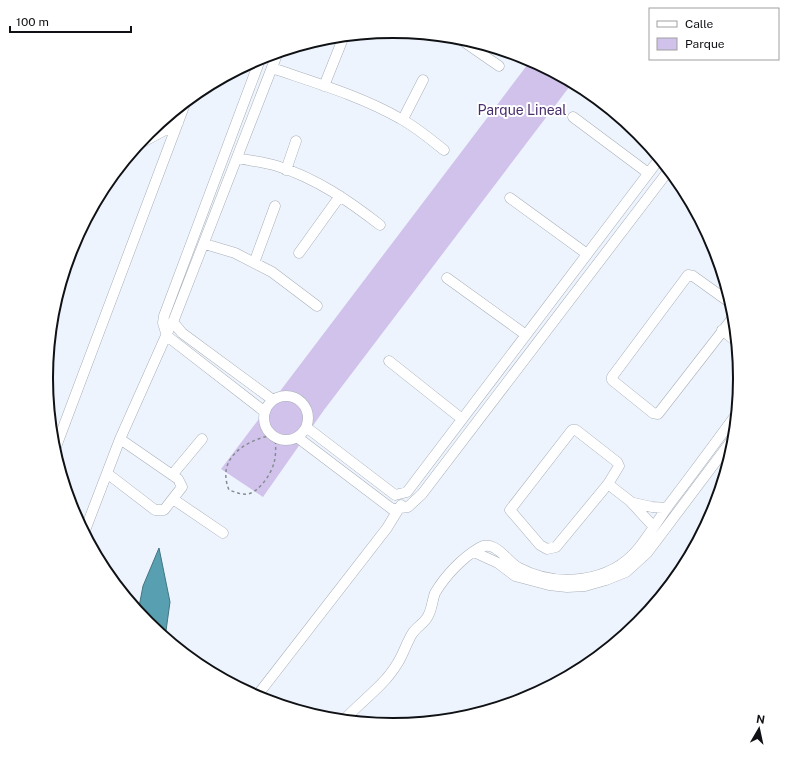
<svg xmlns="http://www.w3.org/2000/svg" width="787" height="757" font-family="'Public Sans',sans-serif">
  <rect width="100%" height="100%" fill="#edf4fd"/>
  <path fill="#d1c2ec" d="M 531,60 L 573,82 L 324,410 L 263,497 L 221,469 Z"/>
  <path fill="#58a0b1" stroke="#427582" d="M 159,548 L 170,602 L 165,638 L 148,624 L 138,612 L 143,586 Z"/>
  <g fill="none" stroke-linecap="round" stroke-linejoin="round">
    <g stroke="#a9afb8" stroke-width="11">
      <path id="minor" d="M 457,37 L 499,66
        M 261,57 L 164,316 L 163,323 L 167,336 L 265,412
        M 272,68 C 316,83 361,96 401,119 C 416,127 430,139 444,150
        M 324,86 L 344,36
        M 573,117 L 648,173
        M 403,119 L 423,80
        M 139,144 L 178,123
        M 238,158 C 251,161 264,162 277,166 C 316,178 349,201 380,225
        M 286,170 L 296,141
        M 510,198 L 587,254
        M 205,244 L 235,253 L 272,272 L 317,306
        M 299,253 L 340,196
        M 254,263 L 275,206
        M 447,278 L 526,335
        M 732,304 L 693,276 L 688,275 L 612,377 L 612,380 L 653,413 L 658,414 L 735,315
        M 722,330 L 737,342
        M 389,361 L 462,419
        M264 418a22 22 0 1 1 44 0a22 22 0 1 1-44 0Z
        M 273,400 L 182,333 L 173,322 L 278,52
        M 306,427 L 395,495 L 407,492 L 660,158
        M 572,430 L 576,430 L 617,462 L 619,466 L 608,484 L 556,547 L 547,549 L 540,545 L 510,510 Z
        M 297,437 L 392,509 L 408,507 L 422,494 L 669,170
        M 54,452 L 186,101
        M 108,474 L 155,510 L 164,510 L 182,487 L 178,479 L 120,439
        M 172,475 L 202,439
        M 608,484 L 630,501 L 653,526
        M 173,499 L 223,533
        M 634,503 L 652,507 L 667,508
        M 84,533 L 120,439 L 169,329
        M 474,552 L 498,563 L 515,576 L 549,585 L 567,587 L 585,586 L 606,580 L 626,572 L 647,553 L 735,436
        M 256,697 L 387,528 L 401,505
        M 343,721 C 360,702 384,686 397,664 C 403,655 406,644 412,634 C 416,627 424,624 428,616 C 432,609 432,601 435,593 C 445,576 462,558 479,548 C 495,538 507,562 519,568 C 557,588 610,583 638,549 C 650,534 660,517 671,502 C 694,472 716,442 738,412"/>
    </g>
    <path stroke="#878c92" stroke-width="1.5" stroke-dasharray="3 3" stroke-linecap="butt" d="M 272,435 C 245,441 216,458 229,490 C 235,492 241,495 248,494 C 260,491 271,474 274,463 C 276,455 276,446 275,437"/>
    <use href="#minor" stroke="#fff" stroke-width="10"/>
  </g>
  <g text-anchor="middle" stroke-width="4" stroke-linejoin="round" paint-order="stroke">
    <g font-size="14" fill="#492e6c" stroke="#fff">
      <text x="522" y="115">Parque Lineal</text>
    </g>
  </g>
  <path d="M0 0H787V757H0ZM53 378a340 340 0 1 1 680 0a340 340 0 1 1-680 0Z" fill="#fff" fill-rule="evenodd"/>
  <path fill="none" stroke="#0f1114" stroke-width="2" d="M53 378a340 340 0 1 1 680 0a340 340 0 1 1-680 0Z"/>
  <rect x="649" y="8" width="130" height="52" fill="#ffffff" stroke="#9fa0a1"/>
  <rect x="657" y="21" width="20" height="6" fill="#ffffff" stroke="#9fa0a1"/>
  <text x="685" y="28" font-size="12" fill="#0f1114">Calle</text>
  <rect x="657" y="38" width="20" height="12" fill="#d1c2ec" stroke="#9fa0a1"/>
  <text x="685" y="48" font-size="12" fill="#0f1114">Parque</text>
  <g transform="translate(759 729) rotate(9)" stroke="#ffffff" stroke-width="3" paint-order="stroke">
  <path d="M0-3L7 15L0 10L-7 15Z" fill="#0f1114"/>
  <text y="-6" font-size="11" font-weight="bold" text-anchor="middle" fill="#0f1114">N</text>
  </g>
  <path d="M10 26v6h121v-6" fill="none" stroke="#0f1114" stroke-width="2"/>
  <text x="16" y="26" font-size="12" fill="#0f1114" stroke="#ffffff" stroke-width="3" paint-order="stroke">100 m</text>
</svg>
